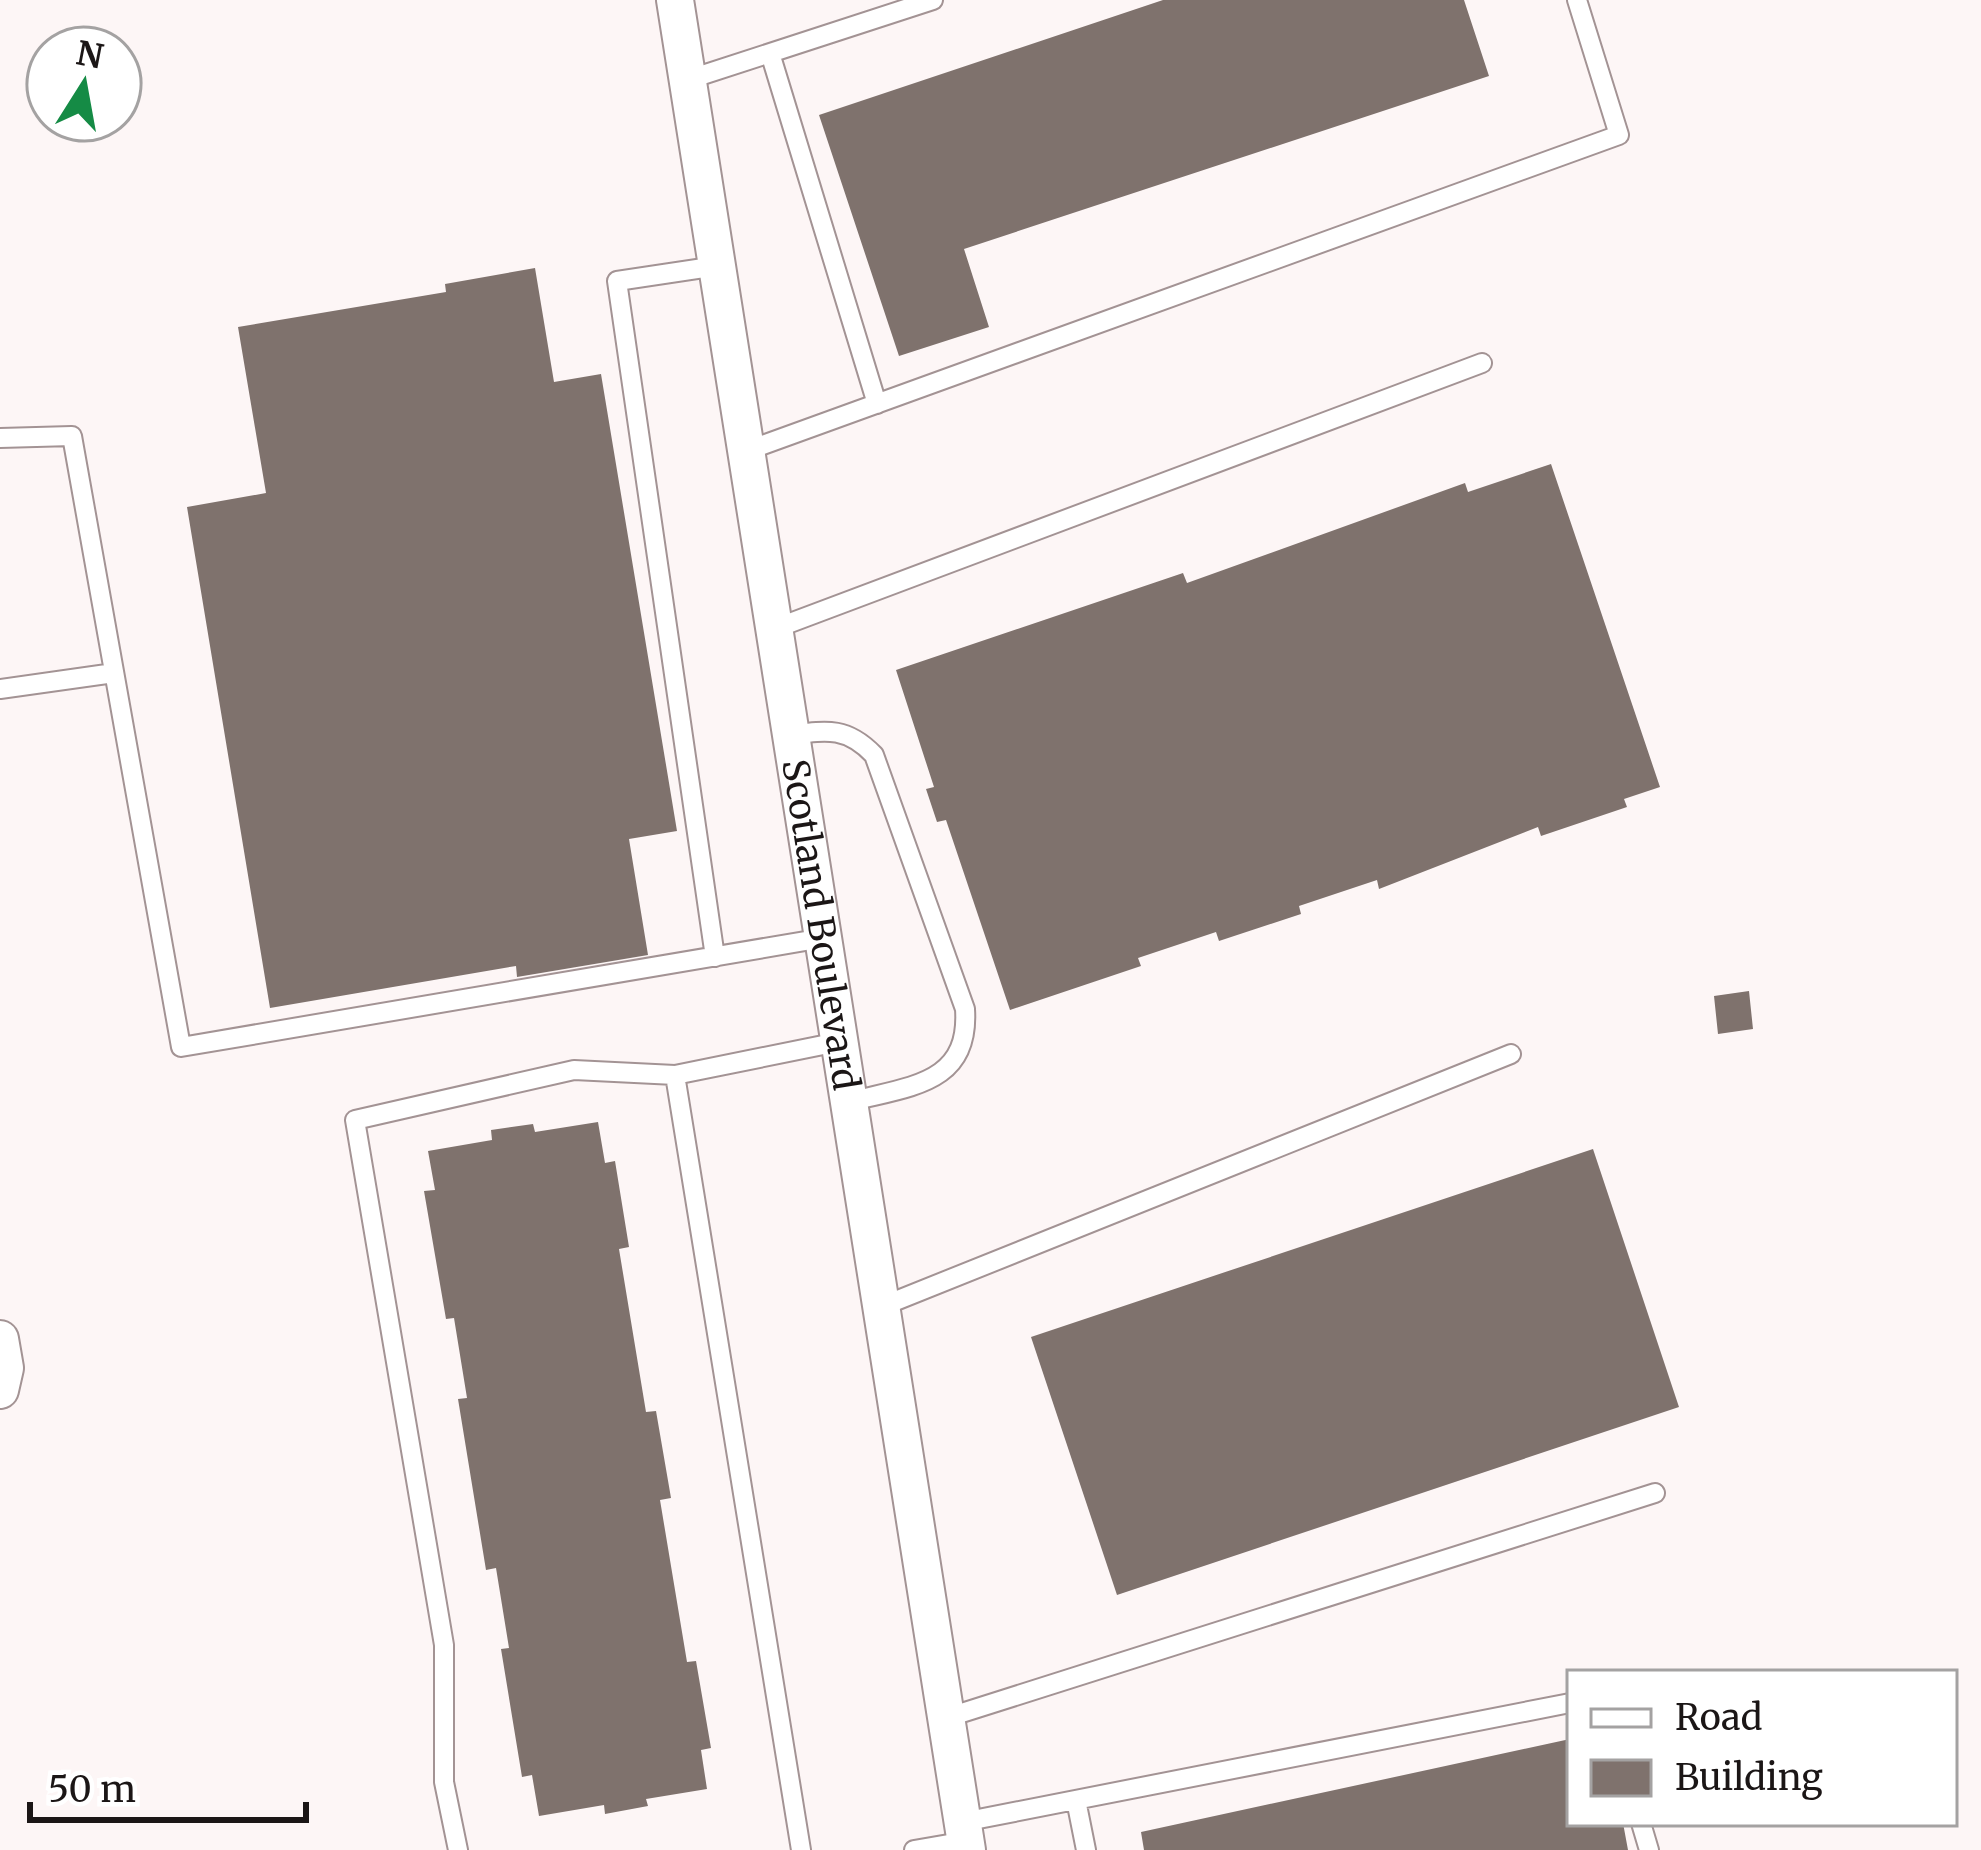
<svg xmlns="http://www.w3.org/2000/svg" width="1981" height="1850" font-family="Merriweather,serif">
  <rect width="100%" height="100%" fill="#fdf6f6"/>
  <path fill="#7f726d" d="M 1163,0 L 1464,0 L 1489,76 L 964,249 L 989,327 L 899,356 L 819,115 Z
    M 535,268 L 554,382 L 601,374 L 677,831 L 629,839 L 648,955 L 517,977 L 516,966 L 270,1008 L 187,507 L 266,493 L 238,327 L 446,292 L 445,284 Z
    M 1551,464 L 1660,787 L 1624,799 L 1627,807 L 1541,836 L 1538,827 L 1379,889 L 1377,880 L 1299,906 L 1301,914 L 1219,941 L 1216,932 L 1138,958 L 1141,966 L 1010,1010 L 946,820 L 937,822 L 926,789 L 934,787 L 896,670 L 1183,573 L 1187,583 L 1465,483 L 1468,492 Z
    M 1749,991 L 1753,1029 L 1718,1034 L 1714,996 Z
    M 598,1122 L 605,1163 L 615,1161 L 629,1247 L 619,1249 L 646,1412 L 656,1411 L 671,1498 L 660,1500 L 687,1662 L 696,1661 L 711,1748 L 701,1750 L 707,1789 L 646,1799 L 648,1806 L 605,1814 L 604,1805 L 539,1816 L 532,1775 L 522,1777 L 501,1649 L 509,1648 L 496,1568 L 486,1570 L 458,1399 L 467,1398 L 454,1318 L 446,1319 L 424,1191 L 435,1190 L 428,1151 L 492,1140 L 491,1130 L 533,1124 L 535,1132 Z
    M 1593,1149 L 1679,1407 L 1117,1595 L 1031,1337 Z
    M 1570,1739 L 1570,1823 L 1623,1823 L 1628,1850 L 1144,1850 L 1141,1832 Z"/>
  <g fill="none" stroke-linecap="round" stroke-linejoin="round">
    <g stroke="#a39394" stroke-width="22">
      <path id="lane" d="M 770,53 L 877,404
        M 687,80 L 933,0
        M 0,438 L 72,436 L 181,1047 L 823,938
        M 746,451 L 1619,135 L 1577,0
        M 774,629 L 1482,363
        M 0,689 L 114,673
        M 791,735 C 828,730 847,727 874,755 L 965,1009 C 970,1085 909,1086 849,1102
        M 715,957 L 617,281 L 717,266
        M 883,1306 L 1511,1054
        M 949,1717 L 1655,1493
        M 1076,1800 L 1086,1850
        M 963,1822 L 1570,1703
        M 1641,1823 L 1649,1850
        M 458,1850 L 444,1782 L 444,1645 L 355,1120 L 574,1070 L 675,1075
        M 801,1850 L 675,1075 L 838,1042
        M 914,1850 L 966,1841"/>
    </g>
    <g stroke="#a39394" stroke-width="40">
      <g id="street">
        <path id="s1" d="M 675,0 L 967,1850"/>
        <path d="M 0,1339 L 5,1368 L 0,1390"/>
      </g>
    </g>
    <use href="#lane" stroke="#fff" stroke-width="18"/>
    <use href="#street" stroke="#fff" stroke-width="36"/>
  </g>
  <g text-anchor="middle" stroke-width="9" stroke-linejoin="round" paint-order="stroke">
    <g font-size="36" fill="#1b1616" stroke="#fff">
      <text dy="13" stroke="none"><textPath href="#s1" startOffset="936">Scotland Boulevard</textPath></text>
    </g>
  </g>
  <rect x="1567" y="1670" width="390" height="156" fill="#ffffff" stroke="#a4a2a2" stroke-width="3"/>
  <rect x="1591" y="1709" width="60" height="18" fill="#ffffff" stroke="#a4a2a2" stroke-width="3"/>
  <text x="1675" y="1730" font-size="36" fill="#1b1616">Road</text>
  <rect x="1591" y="1760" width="60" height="36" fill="#7f726d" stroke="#a4a2a2" stroke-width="3"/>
  <text x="1675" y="1790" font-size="36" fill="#1b1616">Building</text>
  <g transform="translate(84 84) rotate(11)"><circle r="57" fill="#ffffff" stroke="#a4a2a2" stroke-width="3"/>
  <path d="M0-9L21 45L0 30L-21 45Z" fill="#158b45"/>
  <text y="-18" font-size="33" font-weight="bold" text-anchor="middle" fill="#1b1616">N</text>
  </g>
  <path d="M30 1802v18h276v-18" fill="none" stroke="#1b1616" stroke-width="6"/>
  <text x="48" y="1802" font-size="36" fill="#1b1616" stroke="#ffffff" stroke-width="9" paint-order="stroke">50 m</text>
</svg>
